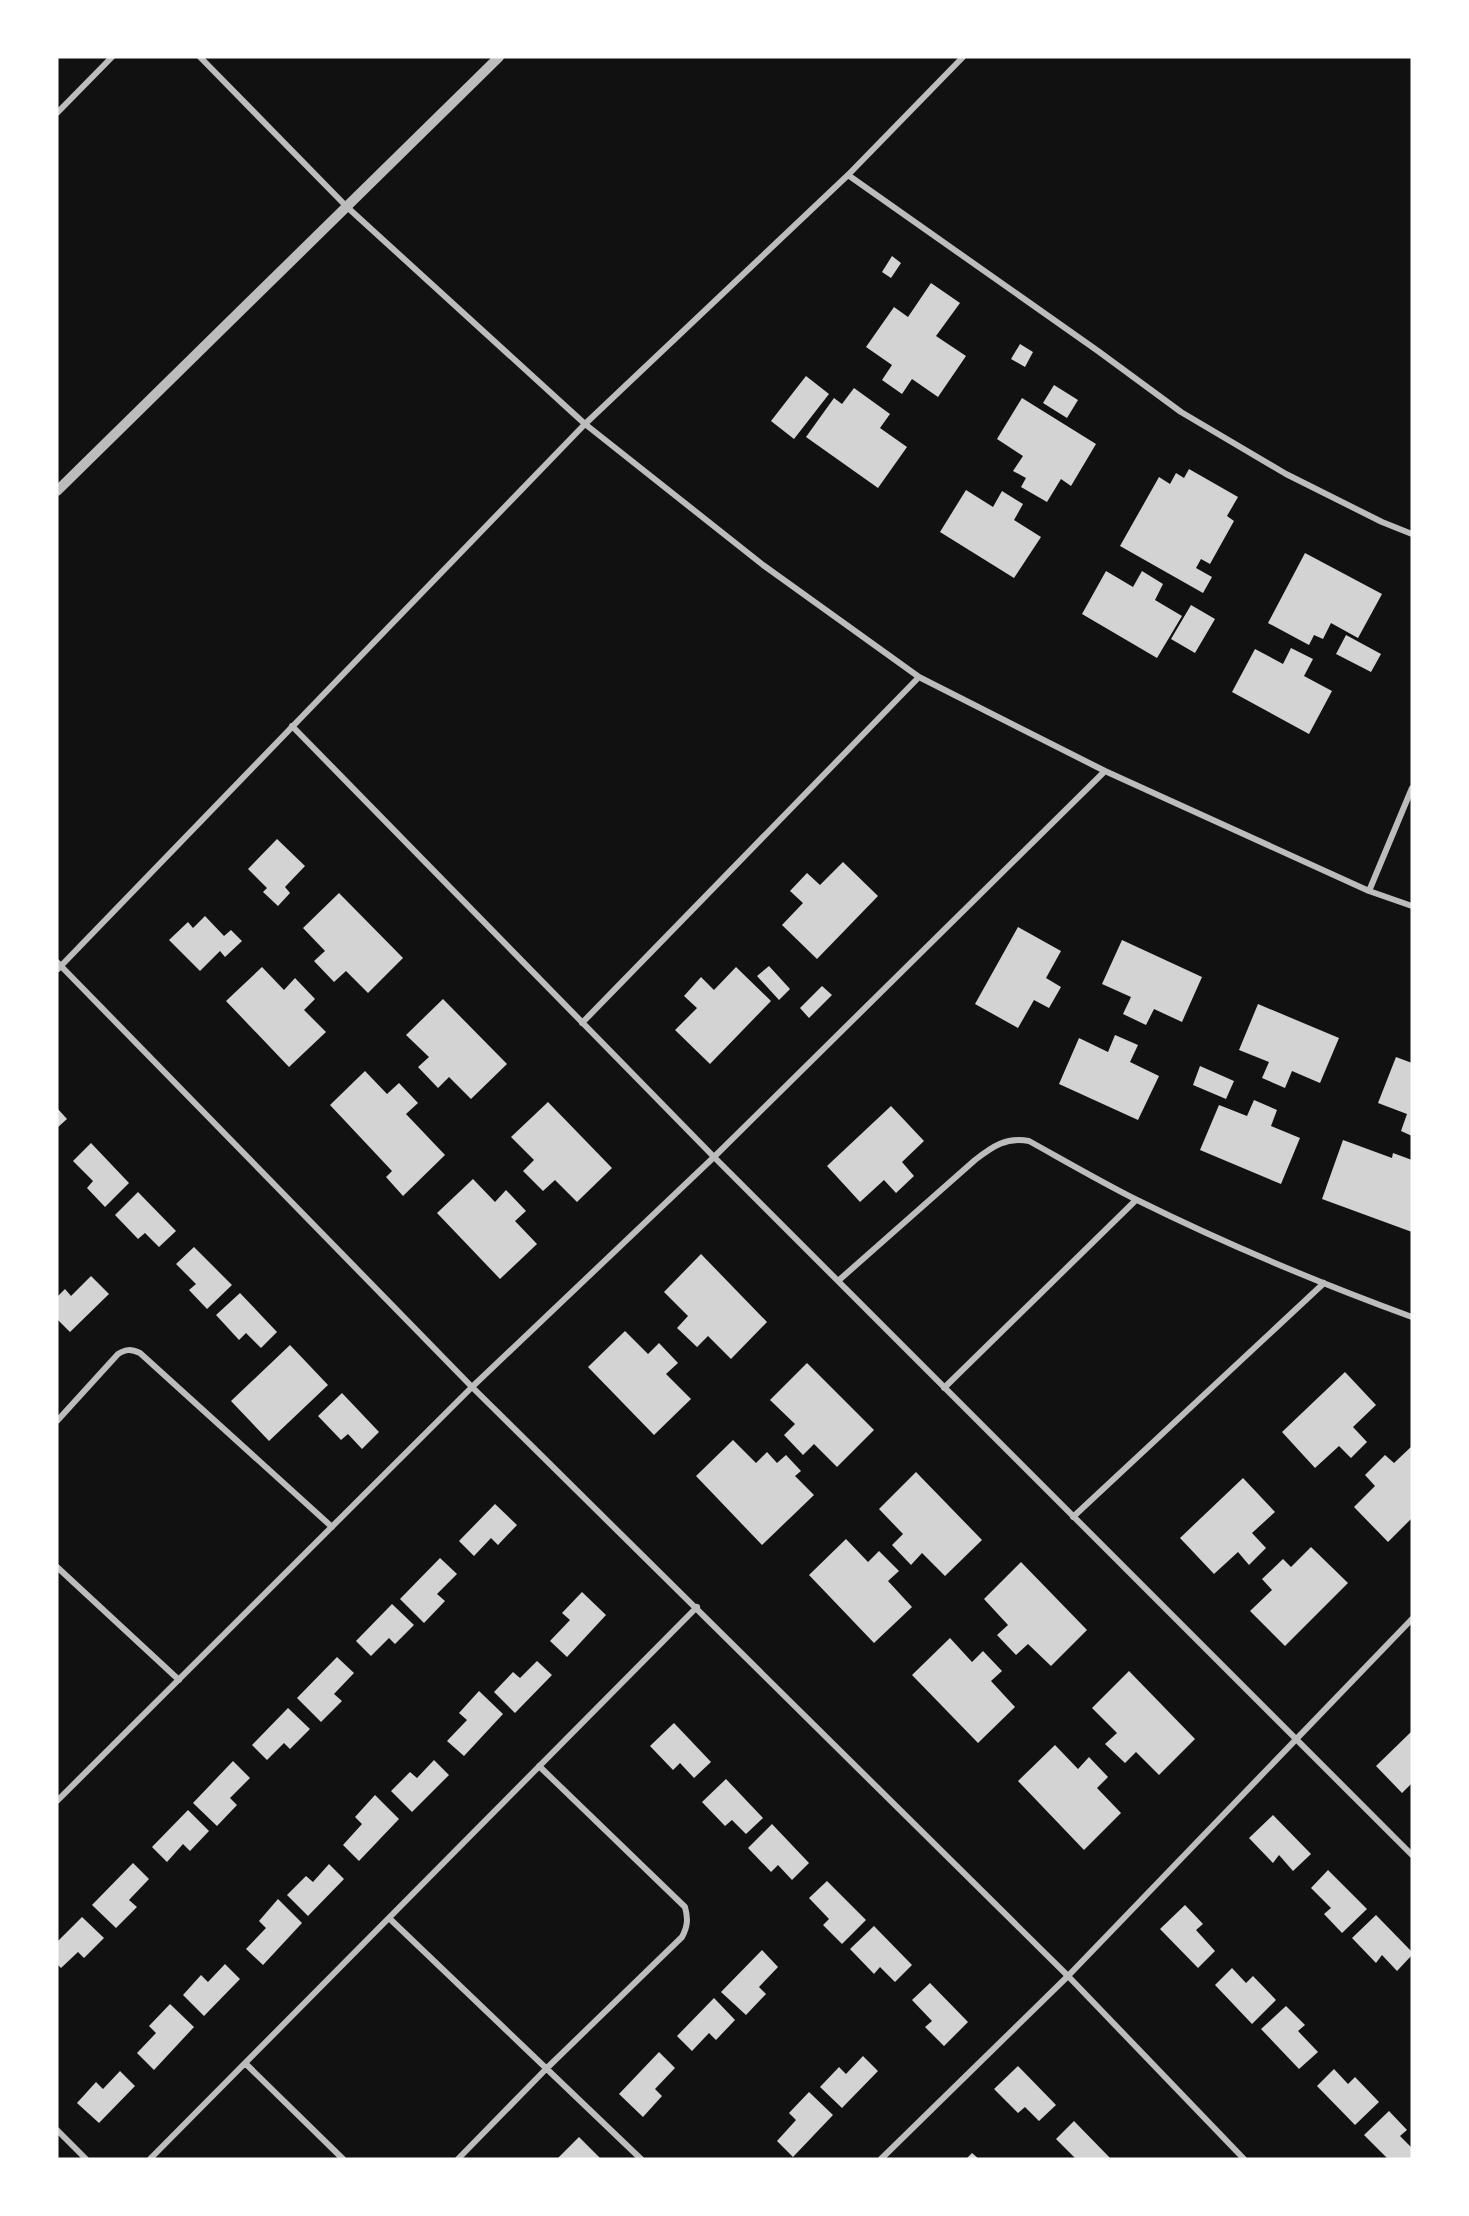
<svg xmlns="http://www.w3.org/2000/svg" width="1469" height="2216" font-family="Jost,sans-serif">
  <rect width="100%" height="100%" fill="#111"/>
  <path fill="#d3d3d3" d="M 892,256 L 901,263 L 891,278 L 882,272 Z
    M 931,283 L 960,303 L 936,336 L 966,356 L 938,397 L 912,379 L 902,394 L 882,380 L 892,365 L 866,347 L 894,307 L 908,317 Z
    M 1020,344 L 1033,352 L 1025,367 L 1011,359 Z
    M 806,376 L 829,394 L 794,439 L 771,421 Z
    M 1054,385 L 1078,400 L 1067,418 L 1043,403 Z
    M 854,388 L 890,414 L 880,428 L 907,447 L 878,488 L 806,437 L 834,398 L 842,404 Z
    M 1022,398 L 1096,444 L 1071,486 L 1061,479 L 1047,502 L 1021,487 L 1026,478 L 1013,471 L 1023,456 L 997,439 Z
    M 1189,469 L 1238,497 L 1227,516 L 1234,521 L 1210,564 L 1201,559 L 1196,568 L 1212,577 L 1203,593 L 1120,546 L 1159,477 L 1170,484 L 1176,473 L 1184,478 Z
    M 966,490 L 993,507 L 1002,491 L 1023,504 L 1014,520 L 1041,537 L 1014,578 L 940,532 Z
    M 1305,553 L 1382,594 L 1358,638 L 1331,623 L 1323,639 L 1314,635 L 1309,645 L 1268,623 Z
    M 1106,571 L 1133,587 L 1142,571 L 1163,584 L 1155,600 L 1182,616 L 1157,658 L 1082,614 Z
    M 1191,605 L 1215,619 L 1195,653 L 1171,639 Z
    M 1346,635 L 1381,654 L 1371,672 L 1336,654 Z
    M 1291,648 L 1313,659 L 1304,676 L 1332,691 L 1309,734 L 1232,692 L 1255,649 L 1283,664 Z
    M 277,839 L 305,866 L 285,887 L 290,893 L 278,906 L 263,892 L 267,888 L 248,869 Z
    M 843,862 L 878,896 L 817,959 L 782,925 L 803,903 L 790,891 L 807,873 L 820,885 Z
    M 339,893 L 403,958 L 368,993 L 346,971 L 334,982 L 314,961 L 325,951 L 303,928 Z
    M 205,916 L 224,936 L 231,930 L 242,941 L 225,957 L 220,951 L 200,971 L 169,940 L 188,922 L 193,928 Z
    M 1018,927 L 1061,951 L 1046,978 L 1061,987 L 1049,1008 L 1034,1000 L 1018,1028 L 975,1004 Z
    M 1122,940 L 1202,977 L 1182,1022 L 1154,1009 L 1146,1025 L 1123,1014 L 1131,997 L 1102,984 Z
    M 769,966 L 790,989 L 779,1000 L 757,976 Z
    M 262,967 L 284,990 L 295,978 L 315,999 L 304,1010 L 326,1032 L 289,1067 L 226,1001 Z
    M 736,967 L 771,1001 L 710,1064 L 675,1030 L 697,1008 L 684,996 L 701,977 L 714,990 Z
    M 822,986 L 832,995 L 809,1018 L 800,1008 Z
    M 443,999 L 507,1064 L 471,1099 L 449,1077 L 438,1088 L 418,1067 L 429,1057 L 406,1035 Z
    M 1258,1004 L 1339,1038 L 1320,1083 L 1292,1071 L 1285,1088 L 1262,1078 L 1269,1062 L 1239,1050 Z
    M 1115,1035 L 1138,1045 L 1130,1062 L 1159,1076 L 1138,1120 L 1059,1084 L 1079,1038 L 1108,1052 Z
    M 1396,1057 L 1412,1063 L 1412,1136 L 1401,1131 L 1407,1114 L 1378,1103 Z
    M 1200,1066 L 1234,1081 L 1226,1099 L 1193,1085 Z
    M 365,1071 L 387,1094 L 399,1083 L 418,1103 L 406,1114 L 445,1155 L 403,1196 L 386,1177 L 392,1171 L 330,1105 Z
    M 1254,1100 L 1277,1110 L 1271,1126 L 1300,1138 L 1281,1184 L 1200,1150 L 1219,1105 L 1247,1116 Z
    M 548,1102 L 612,1168 L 577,1202 L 555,1180 L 543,1191 L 523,1171 L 534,1160 L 511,1137 Z
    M 891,1106 L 924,1141 L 902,1162 L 914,1176 L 896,1193 L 884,1180 L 860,1202 L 827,1166 Z
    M 57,1108 L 67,1119 L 57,1128 Z
    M 1343,1140 L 1392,1158 L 1393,1153 L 1412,1160 L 1412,1232 L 1322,1199 Z
    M 91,1143 L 129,1183 L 105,1207 L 87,1188 L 93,1181 L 73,1161 Z
    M 473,1179 L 495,1202 L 506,1190 L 526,1211 L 515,1221 L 537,1244 L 500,1279 L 437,1213 Z
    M 138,1192 L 176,1231 L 159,1247 L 145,1233 L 138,1239 L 115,1215 Z
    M 194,1247 L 232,1285 L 207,1309 L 189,1290 L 196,1284 L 176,1264 Z
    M 701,1254 L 767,1322 L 731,1359 L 708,1336 L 697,1347 L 677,1328 L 688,1316 L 664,1292 Z
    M 91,1276 L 109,1294 L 70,1332 L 57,1319 L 57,1297 L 65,1289 L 71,1296 Z
    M 240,1293 L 277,1332 L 261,1348 L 246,1333 L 239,1340 L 216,1315 Z
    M 625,1331 L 648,1354 L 659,1343 L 678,1363 L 666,1374 L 691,1399 L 654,1435 L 588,1367 Z
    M 290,1345 L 328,1385 L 269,1441 L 231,1401 Z
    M 807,1363 L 874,1430 L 837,1467 L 814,1444 L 803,1455 L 784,1435 L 795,1424 L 770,1400 Z
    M 1345,1372 L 1376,1405 L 1353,1427 L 1367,1442 L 1351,1458 L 1339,1446 L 1315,1468 L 1282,1432 Z
    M 342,1393 L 379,1432 L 362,1449 L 348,1434 L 341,1440 L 318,1416 Z
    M 733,1440 L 756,1463 L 767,1452 L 777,1463 L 786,1455 L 801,1471 L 795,1476 L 814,1495 L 762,1545 L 696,1476 Z
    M 1412,1446 L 1412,1518 L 1388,1542 L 1354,1507 L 1375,1486 L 1365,1475 L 1385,1455 L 1394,1463 Z
    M 916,1472 L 982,1540 L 945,1576 L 922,1553 L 911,1565 L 892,1545 L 903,1534 L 879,1509 Z
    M 1243,1478 L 1275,1512 L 1252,1533 L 1266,1548 L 1249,1565 L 1238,1552 L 1214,1574 L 1180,1538 Z
    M 495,1504 L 517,1525 L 498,1545 L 491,1538 L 474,1556 L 459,1541 Z
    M 846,1539 L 868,1562 L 879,1551 L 899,1571 L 888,1581 L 912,1607 L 874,1643 L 809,1575 Z
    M 1311,1547 L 1348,1583 L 1285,1646 L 1250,1611 L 1272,1590 L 1262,1579 L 1283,1559 L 1291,1567 Z
    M 440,1558 L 457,1574 L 437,1594 L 445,1601 L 424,1623 L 400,1599 Z
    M 1021,1562 L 1087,1630 L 1051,1666 L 1028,1644 L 1016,1655 L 997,1635 L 1008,1625 L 984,1599 Z
    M 582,1592 L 606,1615 L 567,1657 L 550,1641 L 570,1620 L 562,1613 Z
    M 392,1604 L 414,1625 L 395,1644 L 389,1638 L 371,1656 L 356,1641 Z
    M 950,1638 L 972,1662 L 983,1651 L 1002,1671 L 991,1681 L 1015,1707 L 978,1743 L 912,1675 Z
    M 337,1657 L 354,1673 L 334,1694 L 342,1701 L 321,1722 L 297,1698 Z
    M 537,1661 L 552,1675 L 515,1713 L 494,1692 L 513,1672 L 520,1678 Z
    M 1129,1671 L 1195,1739 L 1159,1775 L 1136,1752 L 1125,1763 L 1105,1744 L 1117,1733 L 1092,1708 Z
    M 479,1691 L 503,1714 L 464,1756 L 447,1741 L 467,1720 L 459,1713 Z
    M 288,1708 L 310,1729 L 290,1749 L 284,1743 L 267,1760 L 252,1745 Z
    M 674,1723 L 711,1762 L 694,1778 L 680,1763 L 673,1770 L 650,1746 Z
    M 1412,1731 L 1412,1783 L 1402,1793 L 1376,1766 Z
    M 1055,1745 L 1078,1769 L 1089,1757 L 1108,1777 L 1097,1788 L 1121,1813 L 1084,1850 L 1018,1781 Z
    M 434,1760 L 449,1775 L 412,1812 L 391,1791 L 410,1772 L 417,1778 Z
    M 233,1761 L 250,1778 L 230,1798 L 237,1805 L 217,1826 L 193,1803 Z
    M 726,1779 L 763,1818 L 746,1834 L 732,1820 L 725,1826 L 702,1802 Z
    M 375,1795 L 399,1819 L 359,1861 L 343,1845 L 362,1824 L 355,1817 Z
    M 188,1810 L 209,1831 L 190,1851 L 183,1844 L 167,1862 L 152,1847 Z
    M 1273,1815 L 1311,1854 L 1293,1871 L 1279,1855 L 1273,1863 L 1249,1838 Z
    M 772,1824 L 809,1863 L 792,1880 L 778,1865 L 771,1872 L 748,1848 Z
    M 133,1863 L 149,1879 L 129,1900 L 137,1907 L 116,1928 L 92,1905 Z
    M 329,1864 L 344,1879 L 308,1916 L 287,1895 L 306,1876 L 313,1882 Z
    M 1328,1870 L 1367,1909 L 1342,1933 L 1324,1914 L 1331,1908 L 1311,1888 Z
    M 827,1881 L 866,1920 L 842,1944 L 823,1925 L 829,1919 L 809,1898 Z
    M 278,1899 L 302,1923 L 263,1965 L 246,1949 L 266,1928 L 259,1921 Z
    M 1185,1905 L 1203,1924 L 1196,1930 L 1215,1951 L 1198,1968 L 1160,1929 Z
    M 1376,1915 L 1412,1952 L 1412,1955 L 1397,1971 L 1382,1955 L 1376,1963 L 1352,1938 Z
    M 82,1917 L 104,1938 L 84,1958 L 78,1952 L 61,1968 L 57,1964 L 57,1942 Z
    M 874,1926 L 912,1965 L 895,1982 L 880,1967 L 874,1974 L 850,1949 Z
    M 762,1950 L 778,1967 L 759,1987 L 766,1994 L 746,2015 L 721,1992 Z
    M 225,1964 L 240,1979 L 204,2016 L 183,1995 L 201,1975 L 208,1982 Z
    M 1232,1968 L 1246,1983 L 1253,1976 L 1276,2000 L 1252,2024 L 1215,1985 Z
    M 930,1983 L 968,2022 L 944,2046 L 925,2027 L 932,2021 L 912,2000 Z
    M 714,1998 L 735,2020 L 716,2040 L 709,2033 L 692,2051 L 677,2036 Z
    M 170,2004 L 194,2027 L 154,2070 L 137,2053 L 156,2033 L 149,2026 Z
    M 1286,2006 L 1305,2025 L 1298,2031 L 1318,2052 L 1299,2069 L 1261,2029 Z
    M 659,2052 L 675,2068 L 655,2089 L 662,2096 L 643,2117 L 619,2094 Z
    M 863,2056 L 878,2071 L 842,2108 L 820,2087 L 839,2067 L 846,2074 Z
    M 1018,2066 L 1056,2105 L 1039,2121 L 1025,2107 L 1018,2113 L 994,2089 Z
    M 1334,2069 L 1348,2084 L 1355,2077 L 1379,2102 L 1355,2125 L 1317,2086 Z
    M 120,2071 L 135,2086 L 99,2123 L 77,2103 L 96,2082 L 103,2089 Z
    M 809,2092 L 833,2115 L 793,2157 L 777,2141 L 796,2120 L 789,2113 Z
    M 1389,2111 L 1407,2130 L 1400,2136 L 1412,2148 L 1412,2159 L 1388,2159 L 1364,2135 Z
    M 1074,2121 L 1111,2159 L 1076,2159 L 1056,2139 Z
    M 579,2137 L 601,2159 L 557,2159 Z
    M 972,2153 L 979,2159 L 966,2159 Z"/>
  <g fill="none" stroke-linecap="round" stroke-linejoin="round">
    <path stroke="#bcbcbc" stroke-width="6" d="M 200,57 L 347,207 L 585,424 L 763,565 L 919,677 L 1105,771 L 1369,891 L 1412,906
      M 57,113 L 112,57
      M 848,175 L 1098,351 L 1181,412 L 1286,474 L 1382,522 L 1412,534
      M 292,726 L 714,1157 L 1412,1855
      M 1369,891 L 1412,788
      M 57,962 L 472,1387 L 1068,1976 L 1244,2159
      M 57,970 L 585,424 L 848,175 L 963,57
      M 582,1023 L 919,677
      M 838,1281 L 975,1160 C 993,1146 1006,1137 1029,1141 C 1065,1161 1101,1182 1137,1200 C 1226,1244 1319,1283 1412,1317
      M 944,1388 L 1136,1200
      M 57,1421 L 118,1354 C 126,1349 131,1349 140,1353 L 332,1527
      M 1073,1517 L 1324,1283
      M 57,1567 L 179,1680
      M 57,1801 L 472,1387 L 714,1157 L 1105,771
      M 389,1918 L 641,2159
      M 246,2064 L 343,2159
      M 57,2130 L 86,2159
      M 150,2159 L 697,1607
      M 458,2159 L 547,2068 L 682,1937 C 688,1926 688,1918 685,1907 L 539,1766
      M 881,2159 L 1068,1976 L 1412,1619"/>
    <path stroke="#bcbcbc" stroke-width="10" d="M 57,491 L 499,57"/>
  </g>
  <rect width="1469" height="2216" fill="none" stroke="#ffffff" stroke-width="117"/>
</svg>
